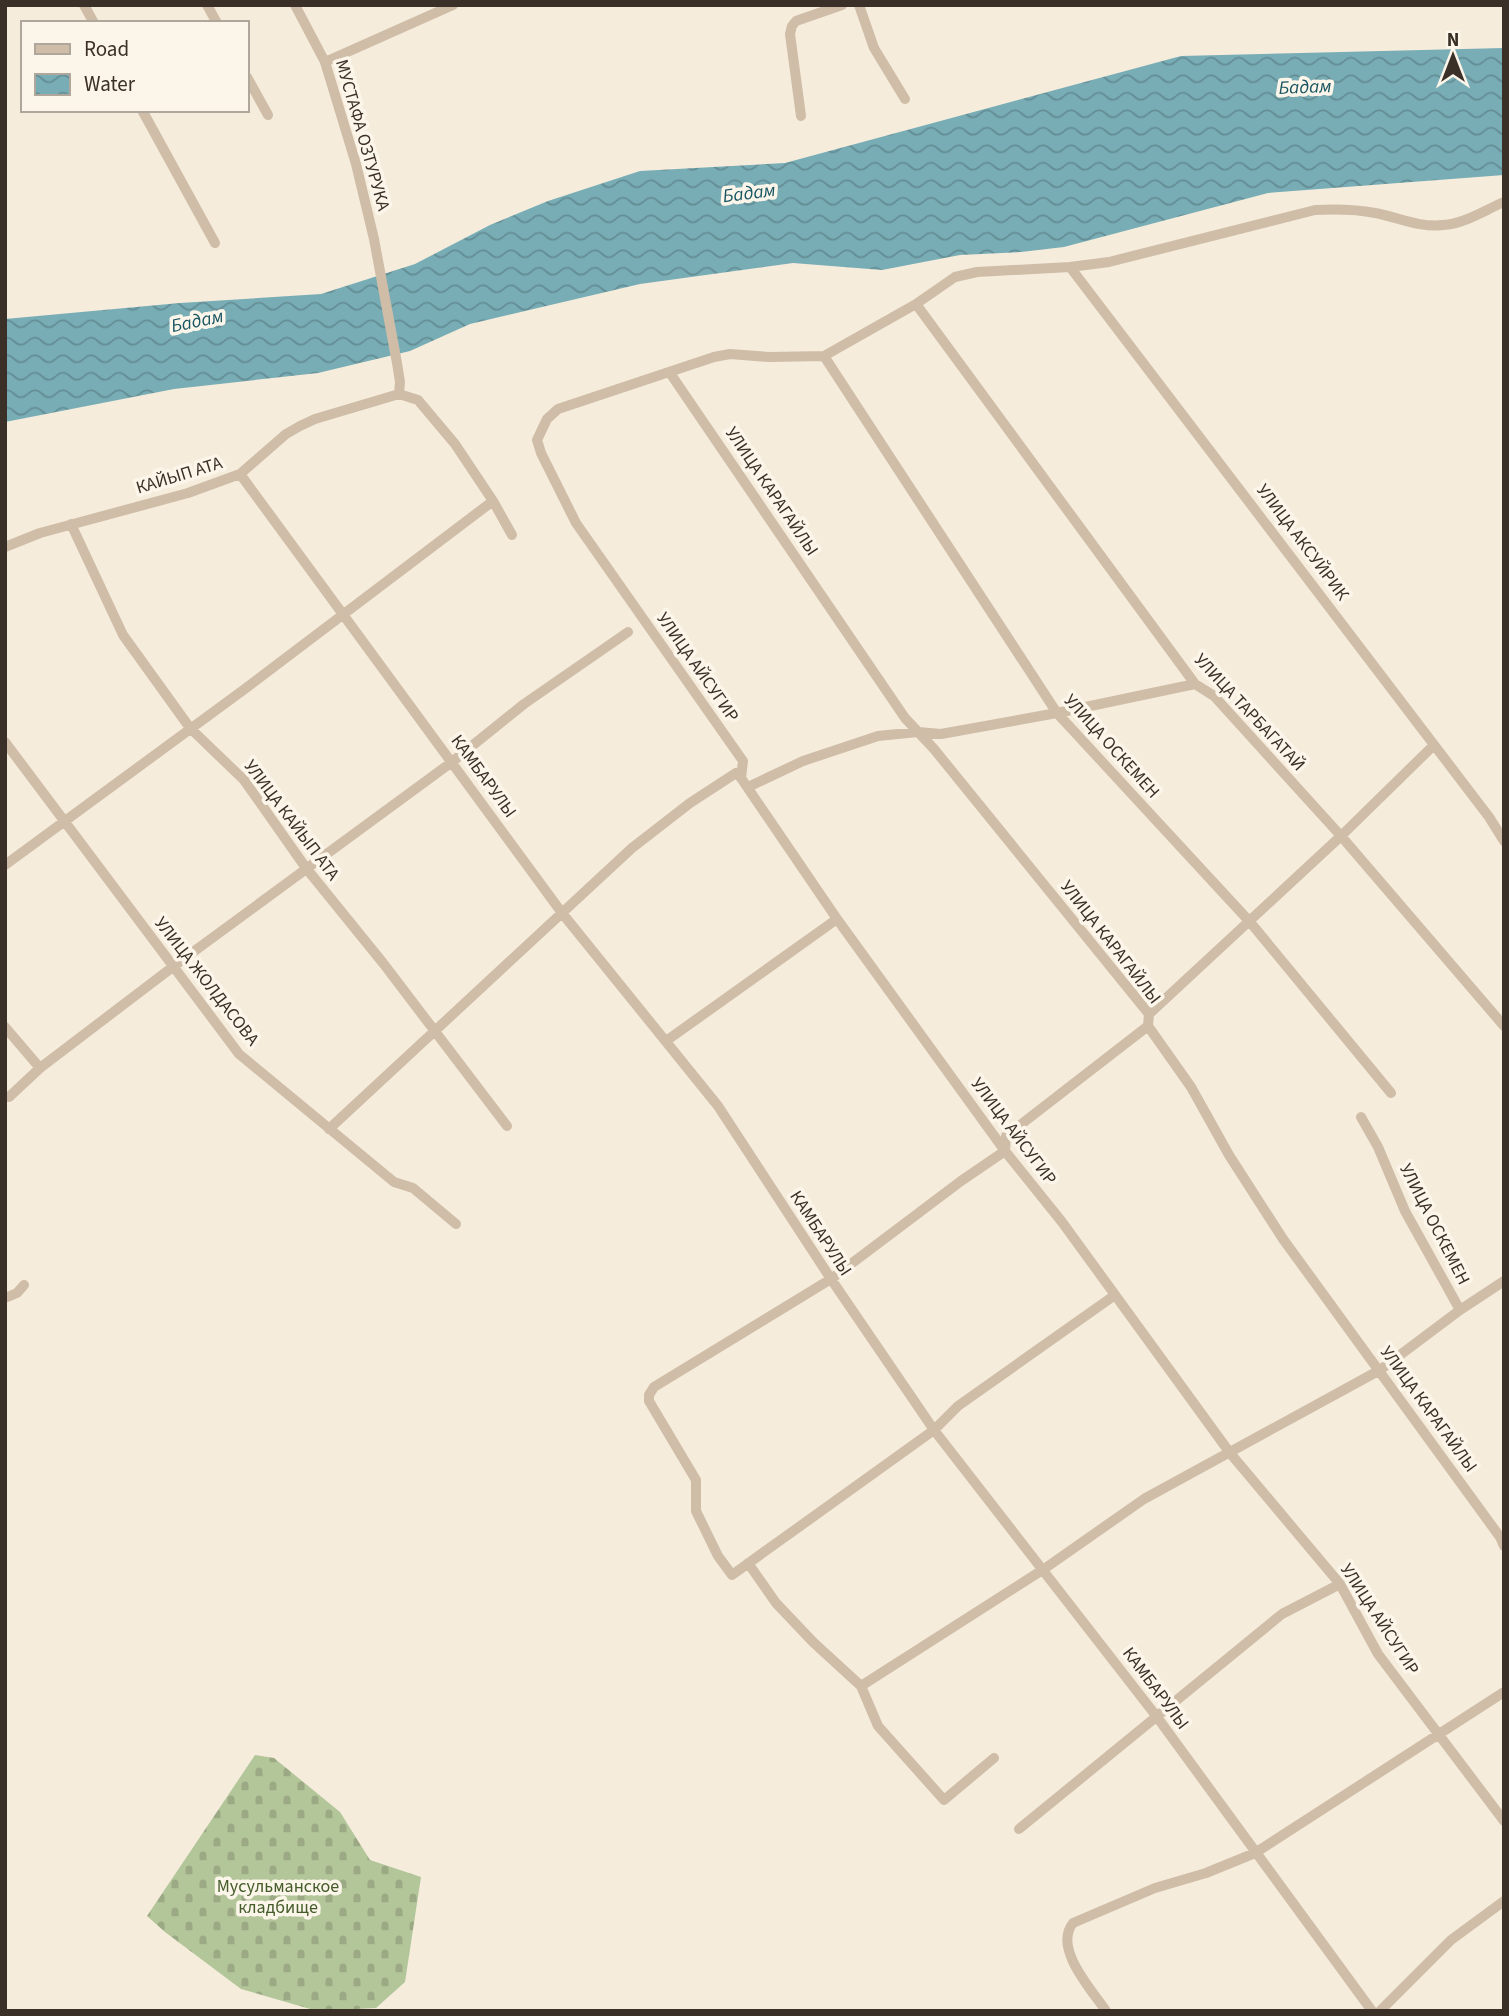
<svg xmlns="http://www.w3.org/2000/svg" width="1509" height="2016" font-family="'Source Sans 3',sans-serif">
  <defs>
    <pattern id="cemetery-stones" width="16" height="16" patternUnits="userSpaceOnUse" patternTransform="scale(1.75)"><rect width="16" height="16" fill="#b3c69a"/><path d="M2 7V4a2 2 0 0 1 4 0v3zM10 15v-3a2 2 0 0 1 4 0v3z" fill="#9baa85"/></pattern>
    <pattern id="water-waves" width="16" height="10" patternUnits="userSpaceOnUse" patternTransform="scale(1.75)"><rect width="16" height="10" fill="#78adb6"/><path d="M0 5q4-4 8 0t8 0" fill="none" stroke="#648d94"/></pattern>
  </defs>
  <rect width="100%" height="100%" fill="#f5ecdc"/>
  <path fill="url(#cemetery-stones)" d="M 255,1755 L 274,1758 L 340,1812 L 370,1860 L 421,1877 L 405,1982 L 376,2008 L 317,2011 L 241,1989 L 165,1932 L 147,1916 Z"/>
  <path fill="url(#water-waves)" d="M 1504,48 L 1504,175 L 1268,193 L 1064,247 L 1021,252 L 960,255 L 882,270 L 793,263 L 640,284 L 470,324 L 410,351 L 318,373 L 174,389 L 5,422 L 5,319 L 180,303 L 321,294 L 415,264 L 490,225 L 548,201 L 640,171 L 785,163 L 1181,56 Z"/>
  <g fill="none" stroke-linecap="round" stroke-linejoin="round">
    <path stroke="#cfbda7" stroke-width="10" d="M 84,5 L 94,23
      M 207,5 L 217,23
      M 859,5 L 874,48 L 905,99
      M 325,62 L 453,5
      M 247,77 L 268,115
      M 142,110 L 215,243
      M 801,116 L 790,34 L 792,26 L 796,21 L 842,5
      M 1504,202 C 1485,210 1464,224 1443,225 C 1420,228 1397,217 1375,213 C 1355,209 1336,209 1315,210 L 1109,262 L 1070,267 L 977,272 L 955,277 L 916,304 L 824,356 L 769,357 L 730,354 L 714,357 L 558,409 L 547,419 L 537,440 L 541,453 L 576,523 L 743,761 L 741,778 L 837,919 L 1005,1151 L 1062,1222 L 1230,1453 L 1340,1584 L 1378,1654 L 1504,1821
      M 1070,267 L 1489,817 L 1504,841
      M 916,304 L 1195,684 L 1214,696 L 1341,836 L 1504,1026
      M 824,356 L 1057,713 L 1250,922 L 1391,1093
      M 670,373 L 905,718 L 934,749 L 1149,1014 L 1148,1026 L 1191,1087 L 1229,1155 L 1283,1239 L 1500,1537 L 1504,1546
      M 399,394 L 418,400 L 455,444 L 493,501 L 512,535
      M 240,474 L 562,913 L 718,1106 L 831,1279 L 934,1430 L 1157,1717 L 1372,2011
      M 71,524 L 123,635 L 190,728 L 244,780 L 306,868 L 383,963 L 507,1126
      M 5,547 L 40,533 L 188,493 L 240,474 L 286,434 L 300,426 L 315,419 L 399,394 L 400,382 L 397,363 L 374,239 L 356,164 L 325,62 L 295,5
      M 5,742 L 239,1054 L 394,1182 L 413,1188 L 456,1224
      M 748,787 L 803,761 L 878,736 L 918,732 L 941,734 L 1057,713 L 1195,684
      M 5,865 L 242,691 L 493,501
      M 1149,1014 L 1341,836 L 1434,745
      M 5,1027 L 40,1068
      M 666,1041 L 837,919
      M 9,1097 L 40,1068 L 174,966 L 452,762 L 524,704 L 628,632
      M 1361,1117 L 1378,1147 L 1405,1211 L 1460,1310
      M 329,1129 L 632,848 L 690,803 L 736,773 L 741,778
      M 1115,1295 L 958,1406 L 934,1430 L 732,1575 L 718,1556 L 696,1511 L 696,1480 L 649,1401 L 649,1395 L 654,1387 L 831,1279 L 961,1181 L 1005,1151 L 1006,1136 L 1148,1026
      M 5,1298 L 17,1293 L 24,1285
      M 748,1563 L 776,1603 L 813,1642 L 861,1686 L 878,1726 L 944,1800 L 994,1758
      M 861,1686 L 1044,1569 L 1144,1499 L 1380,1370 L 1460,1310 L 1504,1281
      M 1019,1829 L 1282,1614 L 1340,1584
      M 1106,2011 C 1091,1989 1053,1948 1073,1923 L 1155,1888 L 1206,1873 L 1255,1853 L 1504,1692
      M 1380,2011 L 1451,1940 L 1504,1901"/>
  </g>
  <g text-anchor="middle" stroke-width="7" stroke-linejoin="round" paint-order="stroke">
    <g font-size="18" fill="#3b3028" stroke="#fcf5ea">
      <text transform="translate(363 135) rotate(74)" y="6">МУСТАФА ОЗТУРУКА</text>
      <text transform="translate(179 475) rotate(-17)" y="6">КАЙЫП АТА</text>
      <text transform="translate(772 491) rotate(56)" y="6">УЛИЦА КАРАГАЙЛЫ</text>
      <text transform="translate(1303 542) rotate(53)" y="6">УЛИЦА АКСУЙРИК</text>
      <text transform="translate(698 667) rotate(55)" y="6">УЛИЦА АЙСУГИР</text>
      <text transform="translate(1250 712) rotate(47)" y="6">УЛИЦА ТАРБАГАТАЙ</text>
      <text transform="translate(1112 746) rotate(48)" y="6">УЛИЦА ОСКЕМЕН</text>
      <text transform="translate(484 776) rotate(54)" y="6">КАМБАРУЛЫ</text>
      <text transform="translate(292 820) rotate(53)" y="6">УЛИЦА КАЙЫП АТА</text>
      <text transform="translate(1111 942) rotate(52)" y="6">УЛИЦА КАРАГАЙЛЫ</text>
      <text transform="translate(207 981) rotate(52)" y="6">УЛИЦА ЖОЛДАСОВА</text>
      <text transform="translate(1014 1131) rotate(53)" y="6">УЛИЦА АЙСУГИР</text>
      <text transform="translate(1435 1224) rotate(63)" y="6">УЛИЦА ОСКЕМЕН</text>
      <text transform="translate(821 1233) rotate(57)" y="6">КАМБАРУЛЫ</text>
      <text transform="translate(1429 1409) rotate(54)" y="6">УЛИЦА КАРАГАЙЛЫ</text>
      <text transform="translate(1380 1619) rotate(57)" y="6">УЛИЦА АЙСУГИР</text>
      <text transform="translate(1156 1688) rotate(53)" y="6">КАМБАРУЛЫ</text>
    </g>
    <g font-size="18" fill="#445c29" stroke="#fcf5ea">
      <text x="278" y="1892">Мусульманское<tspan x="278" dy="21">кладбище</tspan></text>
    </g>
    <g font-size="19" font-style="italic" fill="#185562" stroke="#fcf5ea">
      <text transform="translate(1305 86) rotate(-2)" y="7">Бадам</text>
      <text transform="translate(749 192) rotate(-7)" y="7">Бадам</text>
      <text transform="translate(197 320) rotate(-12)" y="7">Бадам</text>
    </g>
  </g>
  <rect width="1509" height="2016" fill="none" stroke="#3b3028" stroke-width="14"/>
  <rect x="21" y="21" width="228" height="91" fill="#fcf5ea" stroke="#afa69c" stroke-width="2"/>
  <rect x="35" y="44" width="35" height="10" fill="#cfbda7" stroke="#afa69c" stroke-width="2"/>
  <text x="84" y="56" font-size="21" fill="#3b3028">Road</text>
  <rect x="35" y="74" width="35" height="21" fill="url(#water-waves)" stroke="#afa69c" stroke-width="2"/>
  <text x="84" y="91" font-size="21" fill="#3b3028">Water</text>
  <g transform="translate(1453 56)" stroke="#fcf5ea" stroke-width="5" paint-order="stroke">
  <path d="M0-5L12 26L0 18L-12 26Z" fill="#3b3028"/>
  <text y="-10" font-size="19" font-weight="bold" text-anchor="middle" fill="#3b3028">N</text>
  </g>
</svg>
